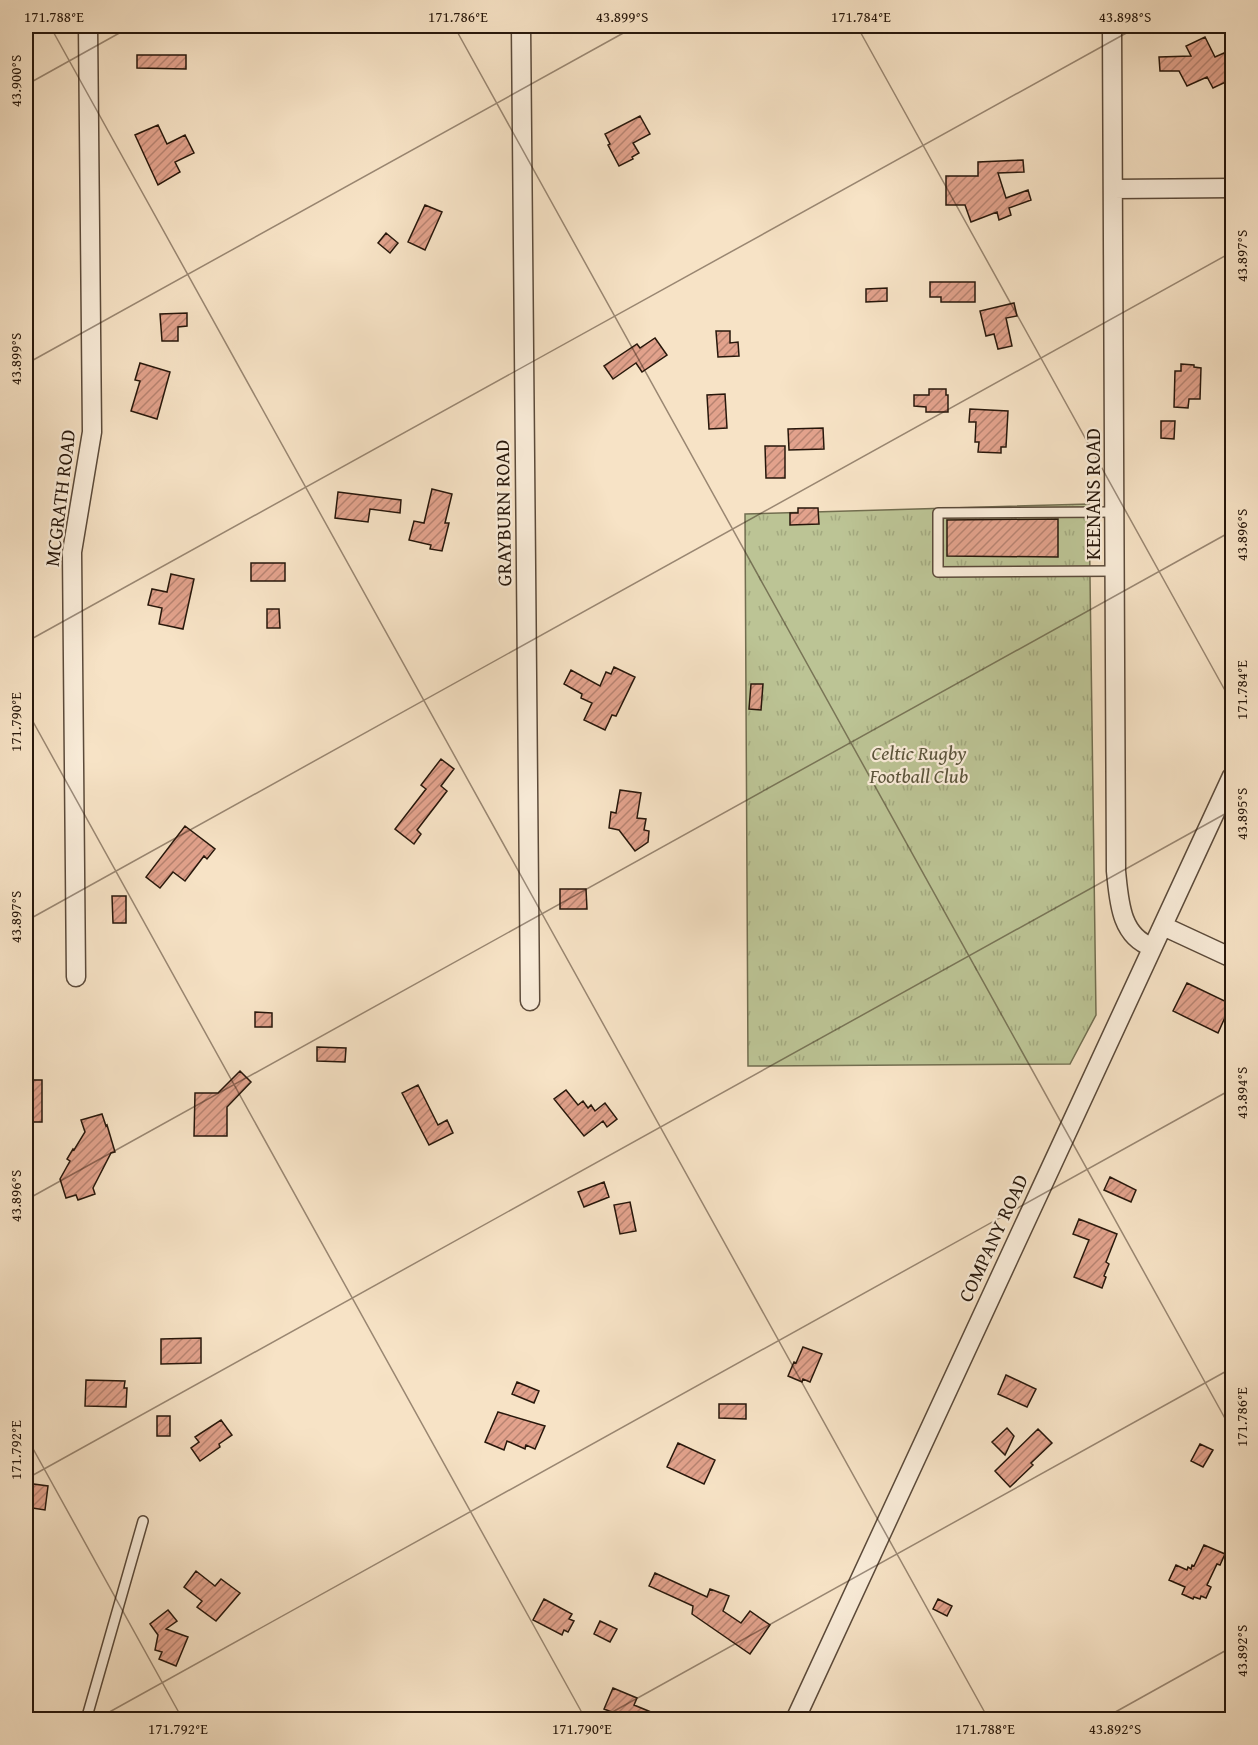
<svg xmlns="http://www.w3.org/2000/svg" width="1258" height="1745" font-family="'Gentium Book Plus',serif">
  <defs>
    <pattern id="park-tufts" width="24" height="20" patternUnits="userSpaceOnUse" patternTransform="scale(1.5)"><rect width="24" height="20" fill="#bcc495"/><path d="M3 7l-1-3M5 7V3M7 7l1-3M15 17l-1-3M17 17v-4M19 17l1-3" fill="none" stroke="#a2a87f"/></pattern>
    <pattern id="building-hatch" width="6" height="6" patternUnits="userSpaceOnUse" patternTransform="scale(1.5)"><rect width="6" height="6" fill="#e2a28c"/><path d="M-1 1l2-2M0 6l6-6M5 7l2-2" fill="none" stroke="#b78371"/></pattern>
  </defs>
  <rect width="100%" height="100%" fill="#f7e3c6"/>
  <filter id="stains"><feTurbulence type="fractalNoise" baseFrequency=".00333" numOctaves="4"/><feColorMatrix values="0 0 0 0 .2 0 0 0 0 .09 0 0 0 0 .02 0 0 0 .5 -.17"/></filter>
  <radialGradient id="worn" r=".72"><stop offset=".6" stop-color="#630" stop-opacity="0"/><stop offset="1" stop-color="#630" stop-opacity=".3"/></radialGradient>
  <path fill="url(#park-tufts)" stroke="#726e50" stroke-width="1.5" d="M 1089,504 L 1096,1015 L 1070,1064 L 748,1066 L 745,514 Z"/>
  <path fill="url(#building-hatch)" stroke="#27170b" stroke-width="1.5" d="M 1205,37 L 1215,57 L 1224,53 L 1233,69 L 1233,71 L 1225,75 L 1228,81 L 1213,88 L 1207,77 L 1187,86 L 1179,71 L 1160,71 L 1159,57 L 1191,56 L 1186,46 Z
    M 137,55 L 186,55 L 186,69 L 137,68 Z
    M 640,116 L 650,134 L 633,143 L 639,153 L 632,157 L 633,159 L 619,166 L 608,145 L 610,144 L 605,134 Z
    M 158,125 L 167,144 L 185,135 L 194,153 L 175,162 L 180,172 L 158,185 L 135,135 Z
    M 1023,160 L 1024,172 L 998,173 L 1006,198 L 1028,190 L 1031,200 L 1009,208 L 1011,215 L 999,220 L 997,212 L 971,222 L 965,205 L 946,205 L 946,176 L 978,176 L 978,162 Z
    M 425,205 L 442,212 L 425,250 L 408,242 Z
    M 386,233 L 398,243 L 390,253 L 378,243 Z
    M 930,282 L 975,282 L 975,302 L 941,302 L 941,297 L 930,297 Z
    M 887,288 L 887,301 L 866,302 L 866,289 Z
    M 1014,303 L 1017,316 L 1006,318 L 1012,346 L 998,349 L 994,334 L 986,336 L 980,311 Z
    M 187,313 L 187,326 L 178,327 L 178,341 L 162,341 L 160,314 Z
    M 716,331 L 730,331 L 730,343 L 738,342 L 739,356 L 718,357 Z
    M 655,338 L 667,355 L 642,372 L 636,363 L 613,379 L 604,366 L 637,344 L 640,348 Z
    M 140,363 L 170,372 L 157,419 L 131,411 L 140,381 L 135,380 Z
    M 1181,364 L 1194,365 L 1194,367 L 1201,368 L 1200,399 L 1189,399 L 1188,408 L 1174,407 L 1175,371 L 1181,371 Z
    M 929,389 L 946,389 L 946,395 L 948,395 L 948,412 L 926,412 L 926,407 L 914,406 L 914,395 L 929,395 Z
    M 725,394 L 727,428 L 709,429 L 707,395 Z
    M 970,409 L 1008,411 L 1006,447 L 1001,447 L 1001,453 L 978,452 L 979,442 L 975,442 L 976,422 L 969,422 Z
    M 1161,421 L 1175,421 L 1174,439 L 1161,438 Z
    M 823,428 L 824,449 L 789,450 L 788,429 Z
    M 765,446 L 785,446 L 785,478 L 766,478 Z
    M 432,489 L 452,494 L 445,523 L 449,523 L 442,551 L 430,549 L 431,545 L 409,540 L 414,521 L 424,523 Z
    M 338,492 L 401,500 L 400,513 L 370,509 L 368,522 L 335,518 Z
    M 798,508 L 818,508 L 819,524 L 790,525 L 790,513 L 798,513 Z
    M 1058,519 L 1058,557 L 947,556 L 947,520 Z
    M 251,563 L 285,563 L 285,581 L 251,581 Z
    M 171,574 L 194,579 L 183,629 L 159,624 L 162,608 L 148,605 L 152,589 L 167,592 Z
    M 267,609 L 279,609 L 280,628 L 267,628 Z
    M 614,667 L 635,677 L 616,716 L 612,715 L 605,730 L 584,720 L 592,703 L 581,698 L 582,694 L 564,684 L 571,670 L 600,686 L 606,672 L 611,674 Z
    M 751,684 L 763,684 L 761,710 L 749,709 Z
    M 441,759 L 454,769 L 441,786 L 447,791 L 417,830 L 421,834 L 414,844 L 395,829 L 426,789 L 421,785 Z
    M 620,790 L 641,793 L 637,818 L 646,819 L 644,830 L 649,831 L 648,842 L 635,851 L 619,830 L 609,828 L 611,812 L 616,813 Z
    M 185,826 L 215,849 L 207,859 L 204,856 L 185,881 L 173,872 L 160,888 L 146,877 Z
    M 560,889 L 586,889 L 587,909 L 560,909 Z
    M 112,896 L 126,896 L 126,923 L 113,923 Z
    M 1187,983 L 1231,1004 L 1218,1033 L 1173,1011 Z
    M 255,1012 L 272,1013 L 272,1027 L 255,1027 Z
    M 317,1047 L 346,1048 L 345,1062 L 317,1061 Z
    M 240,1071 L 251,1082 L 227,1107 L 227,1136 L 194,1136 L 195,1093 L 218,1093 Z
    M 26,1080 L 42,1080 L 42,1122 L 26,1122 Z
    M 418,1085 L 438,1125 L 447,1120 L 453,1133 L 429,1145 L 402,1093 Z
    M 566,1090 L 578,1105 L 583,1101 L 588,1108 L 591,1105 L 595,1111 L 605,1103 L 617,1119 L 607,1127 L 603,1121 L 584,1136 L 554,1099 Z
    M 102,1114 L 106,1126 L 107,1125 L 115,1152 L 111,1153 L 93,1188 L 95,1194 L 78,1200 L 76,1195 L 66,1198 L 60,1179 L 70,1161 L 67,1159 L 73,1149 L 74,1150 L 85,1132 L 81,1120 Z
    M 1110,1177 L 1136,1190 L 1131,1202 L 1104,1190 Z
    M 604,1182 L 609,1197 L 584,1207 L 578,1192 Z
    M 630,1202 L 636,1231 L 620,1234 L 614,1205 Z
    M 1079,1219 L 1117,1234 L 1106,1262 L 1109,1264 L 1104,1276 L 1106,1277 L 1102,1288 L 1074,1277 L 1089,1240 L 1073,1234 Z
    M 201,1338 L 201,1363 L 161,1364 L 161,1339 Z
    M 803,1347 L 822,1354 L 810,1382 L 803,1379 L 802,1382 L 788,1376 L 794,1362 L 796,1363 Z
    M 1006,1375 L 1036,1389 L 1027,1407 L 998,1394 Z
    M 86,1380 L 125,1381 L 124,1388 L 127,1388 L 126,1407 L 85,1406 Z
    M 517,1382 L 539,1391 L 534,1403 L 512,1394 Z
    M 719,1404 L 746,1404 L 746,1419 L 719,1418 Z
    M 498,1412 L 545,1426 L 535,1449 L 526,1445 L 525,1449 L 507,1441 L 504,1450 L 485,1442 Z
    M 157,1416 L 170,1416 L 170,1436 L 157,1436 Z
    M 221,1420 L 232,1435 L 219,1444 L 220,1447 L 200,1461 L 191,1448 L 199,1442 L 195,1437 Z
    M 1007,1428 L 1014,1436 L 1005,1455 L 992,1442 Z
    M 1038,1429 L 1052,1443 L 1031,1463 L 1033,1465 L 1010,1487 L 995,1471 Z
    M 678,1443 L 715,1460 L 704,1484 L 667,1467 Z
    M 1200,1444 L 1213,1450 L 1203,1467 L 1191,1461 Z
    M 26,1483 L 48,1486 L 45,1510 L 26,1507 Z
    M 1204,1545 L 1225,1554 L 1220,1565 L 1217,1564 L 1207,1585 L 1211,1587 L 1206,1598 L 1201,1596 L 1200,1599 L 1194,1597 L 1193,1599 L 1182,1594 L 1185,1587 L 1169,1580 L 1176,1565 L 1187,1570 L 1188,1567 L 1191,1569 L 1192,1565 L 1194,1566 Z
    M 196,1571 L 215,1586 L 221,1579 L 240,1593 L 216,1621 L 197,1607 L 202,1601 L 184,1587 Z
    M 655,1573 L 707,1597 L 710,1589 L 729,1596 L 723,1611 L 741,1623 L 750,1611 L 770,1625 L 750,1654 L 692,1614 L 693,1606 L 649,1586 Z
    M 544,1599 L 572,1614 L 569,1619 L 574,1621 L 568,1632 L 564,1630 L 562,1635 L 533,1620 Z
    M 938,1599 L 952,1606 L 947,1616 L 933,1609 Z
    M 168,1610 L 177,1621 L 166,1629 L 188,1637 L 176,1666 L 159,1659 L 162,1652 L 155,1650 L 158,1635 L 150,1624 Z
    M 600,1621 L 617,1629 L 610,1642 L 594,1634 Z
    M 613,1688 L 637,1698 L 634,1705 L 668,1719 L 630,1719 L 604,1709 Z"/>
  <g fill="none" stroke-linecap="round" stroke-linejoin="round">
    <g stroke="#5b4a3a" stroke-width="12">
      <path id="service" d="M 1115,512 L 938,513 L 938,572 L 1116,571
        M 86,1720 L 143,1521"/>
    </g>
    <g stroke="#5b4a3a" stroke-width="21">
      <path id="minor" d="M 521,26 L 530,1001
        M 1112,26 L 1116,871 C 1119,900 1120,936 1152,947
        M 1113,189 L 1232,188
        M 1163,926 L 1232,958
        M 76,977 L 72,552 L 92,432 L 88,26
        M 795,1720 L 1232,776"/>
    </g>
    <use href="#service" stroke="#faedda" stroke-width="9"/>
    <use href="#minor" stroke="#faedda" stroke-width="18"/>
  </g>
  <path fill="none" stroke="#27170b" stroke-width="1.5" stroke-opacity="0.45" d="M 50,26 L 989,1720M 454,26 L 1232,1431M 857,26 L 1232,703M 26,85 L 132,26M 26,364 L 636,26M 26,642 L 1139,26M 26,709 L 586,1720M 26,921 L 1232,252M 26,1200 L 1232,531M 26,1436 L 183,1720M 26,1479 L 1232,810M 95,1720 L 1232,1089M 598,1720 L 1232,1368M 1101,1720 L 1232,1647"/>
  <g text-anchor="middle" stroke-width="4.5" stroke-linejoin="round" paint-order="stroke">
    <g font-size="20" fill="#27170b" stroke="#faedda">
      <text transform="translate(1093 494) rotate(-90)" y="7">KEENANS ROAD</text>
      <text transform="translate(60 498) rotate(-83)" y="7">MCGRATH ROAD</text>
      <text transform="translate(503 513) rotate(-91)" y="7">GRAYBURN ROAD</text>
      <text transform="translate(993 1238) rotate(-65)" y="7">COMPANY ROAD</text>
    </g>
    <g font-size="20" font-style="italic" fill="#5b543b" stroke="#faedda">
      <text x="919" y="760">Celtic Rugby<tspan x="919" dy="23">Football Club</tspan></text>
    </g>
  </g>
  <rect width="1258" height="1745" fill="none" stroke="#f7e3c6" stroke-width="66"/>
  <rect x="33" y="33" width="1192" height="1679" fill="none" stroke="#27170b" stroke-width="2"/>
  <g font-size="15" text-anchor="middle" fill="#27170b">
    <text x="54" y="22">171.788°E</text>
    <text x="458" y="22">171.786°E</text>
    <text x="622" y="22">43.899°S</text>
    <text x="861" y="22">171.784°E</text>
    <text x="1125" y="22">43.898°S</text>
    <text transform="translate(16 81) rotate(-90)" y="5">43.900°S</text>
    <text transform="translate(1242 256) rotate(-90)" y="5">43.897°S</text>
    <text transform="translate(16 359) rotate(-90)" y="5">43.899°S</text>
    <text transform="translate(1242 535) rotate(-90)" y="5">43.896°S</text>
    <text transform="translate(1242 690) rotate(-90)" y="5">171.784°E</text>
    <text transform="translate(16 722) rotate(-90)" y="5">171.790°E</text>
    <text transform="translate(1242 814) rotate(-90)" y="5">43.895°S</text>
    <text transform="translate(16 917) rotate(-90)" y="5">43.897°S</text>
    <text transform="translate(1242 1093) rotate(-90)" y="5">43.894°S</text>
    <text transform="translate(16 1196) rotate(-90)" y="5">43.896°S</text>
    <text transform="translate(1242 1417) rotate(-90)" y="5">171.786°E</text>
    <text transform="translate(16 1450) rotate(-90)" y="5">171.792°E</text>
    <text transform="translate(1242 1651) rotate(-90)" y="5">43.892°S</text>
    <text x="178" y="1734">171.792°E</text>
    <text x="582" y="1734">171.790°E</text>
    <text x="985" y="1734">171.788°E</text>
    <text x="1115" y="1734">43.892°S</text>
  </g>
  <rect width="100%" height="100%" filter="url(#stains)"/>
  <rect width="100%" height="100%" fill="url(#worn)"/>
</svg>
